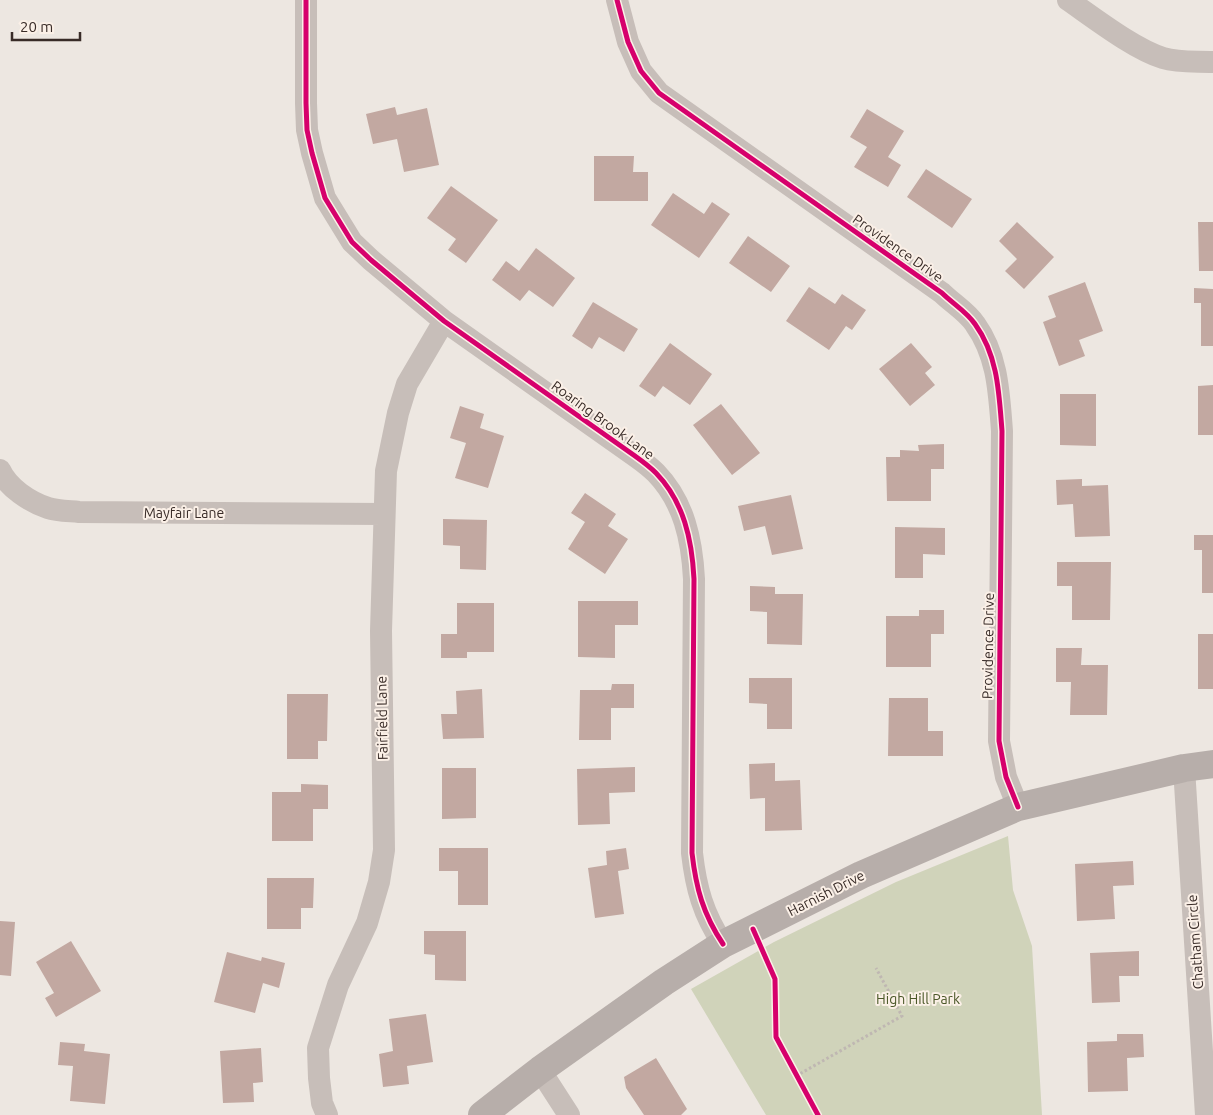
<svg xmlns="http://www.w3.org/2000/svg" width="1213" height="1115" font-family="Ubuntu,sans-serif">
  <rect width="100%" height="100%" fill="#ede7e1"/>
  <path fill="#d0d3ba" d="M 1008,836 L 1013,890 L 1032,946 L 1042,1115 L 766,1115 L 691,989 L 774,942 L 896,882 Z"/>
  <path fill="#c2a8a1" d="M 395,107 L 397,115 L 427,108 L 439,165 L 404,172 L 397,139 L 373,144 L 366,114 Z
    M 867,109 L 904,131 L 888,157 L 901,165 L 888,187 L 854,167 L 867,147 L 850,137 Z
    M 594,156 L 634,156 L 633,172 L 648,172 L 648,201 L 594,201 Z
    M 926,169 L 972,199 L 952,228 L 907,197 Z
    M 451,186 L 498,220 L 466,263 L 448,250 L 456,239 L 427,218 Z
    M 673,193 L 704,214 L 712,202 L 730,214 L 699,258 L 651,225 Z
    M 1017,222 L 1054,257 L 1024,289 L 1005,271 L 1017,259 L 999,241 Z
    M 1198,222 L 1213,222 L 1213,271 L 1199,271 Z
    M 748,236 L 790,266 L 771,292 L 729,263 Z
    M 536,248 L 575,278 L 553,307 L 529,290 L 520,301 L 492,280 L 506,261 L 519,271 Z
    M 1085,282 L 1103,331 L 1079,340 L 1085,356 L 1059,366 L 1043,322 L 1056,317 L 1048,296 Z
    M 809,287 L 835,304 L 842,294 L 866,310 L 852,330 L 846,326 L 829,350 L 786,321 Z
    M 1194,288 L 1213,289 L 1213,346 L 1201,346 L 1201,303 L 1194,303 Z
    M 593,302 L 638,329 L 624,352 L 599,337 L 592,349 L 572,336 Z
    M 670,343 L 712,374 L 690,405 L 663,386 L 655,397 L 639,386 Z
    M 911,343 L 932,367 L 925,373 L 935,385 L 910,406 L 879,369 Z
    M 1213,385 L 1213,435 L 1198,435 L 1198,386 Z
    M 1060,394 L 1096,394 L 1096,446 L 1060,445 Z
    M 721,404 L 760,453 L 732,475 L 693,425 Z
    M 460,406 L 484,414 L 480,428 L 504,436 L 488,488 L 455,478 L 466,443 L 450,438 Z
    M 944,444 L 944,469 L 931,469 L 931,501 L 887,501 L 886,457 L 900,457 L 900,450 L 919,451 L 918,445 Z
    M 1082,479 L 1082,486 L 1108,485 L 1110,536 L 1075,537 L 1073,504 L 1057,505 L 1056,480 Z
    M 585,493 L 616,514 L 608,526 L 628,539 L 605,574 L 568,549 L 585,522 L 571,513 Z
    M 791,495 L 803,549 L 772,555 L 765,526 L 744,531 L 738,506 Z
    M 443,519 L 487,520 L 486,570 L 460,569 L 460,546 L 443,545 Z
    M 895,527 L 945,528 L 945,555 L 923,554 L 923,578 L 895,578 Z
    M 1194,535 L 1213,535 L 1213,593 L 1202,593 L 1202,550 L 1194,550 Z
    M 1057,562 L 1111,562 L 1110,620 L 1072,620 L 1072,586 L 1057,586 Z
    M 750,586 L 775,587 L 775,594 L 803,594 L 802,645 L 767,644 L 767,612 L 750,611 Z
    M 578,601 L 638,601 L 638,625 L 615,625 L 615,658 L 578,657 Z
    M 457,603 L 494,603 L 494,652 L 467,652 L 467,658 L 441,658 L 441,634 L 457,634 Z
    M 919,610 L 944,610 L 944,634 L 931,634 L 931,667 L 886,667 L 886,616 L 919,616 Z
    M 1198,634 L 1213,634 L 1213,689 L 1198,689 Z
    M 1056,648 L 1082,648 L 1081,665 L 1108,665 L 1107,715 L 1070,715 L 1071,682 L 1056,682 Z
    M 749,678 L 792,678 L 792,729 L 767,729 L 767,704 L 749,703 Z
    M 612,684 L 634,684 L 634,708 L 611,708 L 611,740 L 579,740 L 580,690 L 611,690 Z
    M 482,689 L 484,738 L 443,739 L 441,714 L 457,714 L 456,691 Z
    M 287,694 L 328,694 L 327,741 L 318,741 L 318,759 L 287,759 Z
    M 889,698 L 928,698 L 928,731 L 943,731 L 943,756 L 888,756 Z
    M 775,763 L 775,781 L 800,780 L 802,830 L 765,831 L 765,798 L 750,799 L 749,764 Z
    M 635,767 L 635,792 L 609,793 L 610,824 L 578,825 L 577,769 Z
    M 442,768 L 476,768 L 476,818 L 442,819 Z
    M 301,784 L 328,785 L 328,809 L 313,809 L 313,841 L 272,841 L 272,792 L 301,792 Z
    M 439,848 L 488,848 L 488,905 L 458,905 L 458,871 L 439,871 Z
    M 626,848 L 629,869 L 618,871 L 624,914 L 595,918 L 588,868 L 607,865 L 606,851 Z
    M 1133,861 L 1134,885 L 1113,886 L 1115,919 L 1077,921 L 1075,864 Z
    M 267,878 L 314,878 L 313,908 L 301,908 L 301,929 L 267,929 Z
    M 0,921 L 15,922 L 11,976 L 0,975 Z
    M 424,931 L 466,931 L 466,981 L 435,980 L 435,955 L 424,954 Z
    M 71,941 L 101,991 L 56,1017 L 45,998 L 54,993 L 36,962 Z
    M 1139,951 L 1139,976 L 1119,976 L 1120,1002 L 1092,1003 L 1090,953 Z
    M 227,952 L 261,961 L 262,957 L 285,963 L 279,988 L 263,983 L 255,1013 L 214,1002 Z
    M 426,1014 L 433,1062 L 407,1066 L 409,1084 L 383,1087 L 379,1054 L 393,1051 L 389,1019 Z
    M 1117,1034 L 1143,1034 L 1144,1057 L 1127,1058 L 1128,1091 L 1088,1092 L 1087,1042 L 1117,1041 Z
    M 60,1042 L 85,1044 L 84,1051 L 110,1054 L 105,1104 L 70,1101 L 73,1066 L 58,1065 Z
    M 261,1048 L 263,1082 L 253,1083 L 254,1102 L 223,1103 L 220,1051 Z
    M 656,1058 L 687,1109 L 681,1115 L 644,1115 L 626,1088 L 624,1077 Z"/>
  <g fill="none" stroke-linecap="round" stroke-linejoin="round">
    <path stroke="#bfb7b2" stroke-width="3" stroke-dasharray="2.5 2.5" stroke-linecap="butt" d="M 796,1076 L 902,1016 L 876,968"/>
    <path stroke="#c7beb9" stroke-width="22" d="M 306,0 L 306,103 L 307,130 L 312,153 L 325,198 L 352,242 L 371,260 L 444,321 L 635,456 C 642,461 650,467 656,473 C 684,502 692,540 694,579 L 692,853 C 696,888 703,914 723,944
      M 617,0 L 628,42 L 641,71 L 659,93 L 942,293 C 952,303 967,312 975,324 C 998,356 999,393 1002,431 L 999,741 L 1006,777 L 1018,807
      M 1068,0 C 1094,18 1134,49 1163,58 C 1179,63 1197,61 1213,62
      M 0,470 C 8,488 30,502 48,508 C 57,511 69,511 79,512 L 384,514
      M 1184,768 L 1206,1115
      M 540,1070 L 569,1115
      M 327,1115 L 322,1103 L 319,1078 L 318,1048 L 338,985 L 367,923 L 379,882 L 384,850 L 381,631 L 386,471 L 398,413 L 407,384 L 444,321"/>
    <path stroke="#b7aeaa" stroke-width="28" d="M 482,1115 L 540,1070 L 664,982 L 723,944 L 861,875 L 1018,807 L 1184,768 L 1213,764"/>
    <g stroke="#fbf0e7" stroke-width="8">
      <path id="cycleway" d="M 306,0 L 306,103 L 307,130 L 312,153 L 325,198 L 352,242 L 371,260 L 444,321 L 635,456 C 642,461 650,467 656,473 C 684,502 692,540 694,579 L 692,853 C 696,888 703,914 723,944
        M 617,0 L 628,42 L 641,71 L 659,93 L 942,293 C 952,303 967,312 975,324 C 998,356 999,393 1002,431 L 999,741 L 1006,777 L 1018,807
        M 753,929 L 775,979 L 776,1037 L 818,1115"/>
    </g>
    <use href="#cycleway" stroke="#d6006c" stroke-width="5"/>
  </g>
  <g text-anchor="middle" stroke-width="4" stroke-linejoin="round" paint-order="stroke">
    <g font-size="14" fill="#382b27" stroke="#fbf0e7">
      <text transform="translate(898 248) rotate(35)" y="5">Providence Drive</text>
      <text transform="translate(603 420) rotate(36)" y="5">Roaring Brook Lane</text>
      <text x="184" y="518">Mayfair Lane</text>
      <text transform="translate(988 646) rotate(-89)" y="5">Providence Drive</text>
      <text transform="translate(382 718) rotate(-91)" y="5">Fairfield Lane</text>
      <text transform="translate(826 893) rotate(-27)" y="5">Harnish Drive</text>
      <text transform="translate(1195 942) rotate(-94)" y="5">Chatham Circle</text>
    </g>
    <g font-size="14" fill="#4b5829" stroke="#fbf0e7">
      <text x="918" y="1004">High Hill Park</text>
    </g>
  </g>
  <path d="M12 32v8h68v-8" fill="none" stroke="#382b27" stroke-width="2.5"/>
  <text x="20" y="32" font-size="15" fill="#382b27" stroke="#fbf0e7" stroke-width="4" paint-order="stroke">20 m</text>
</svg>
